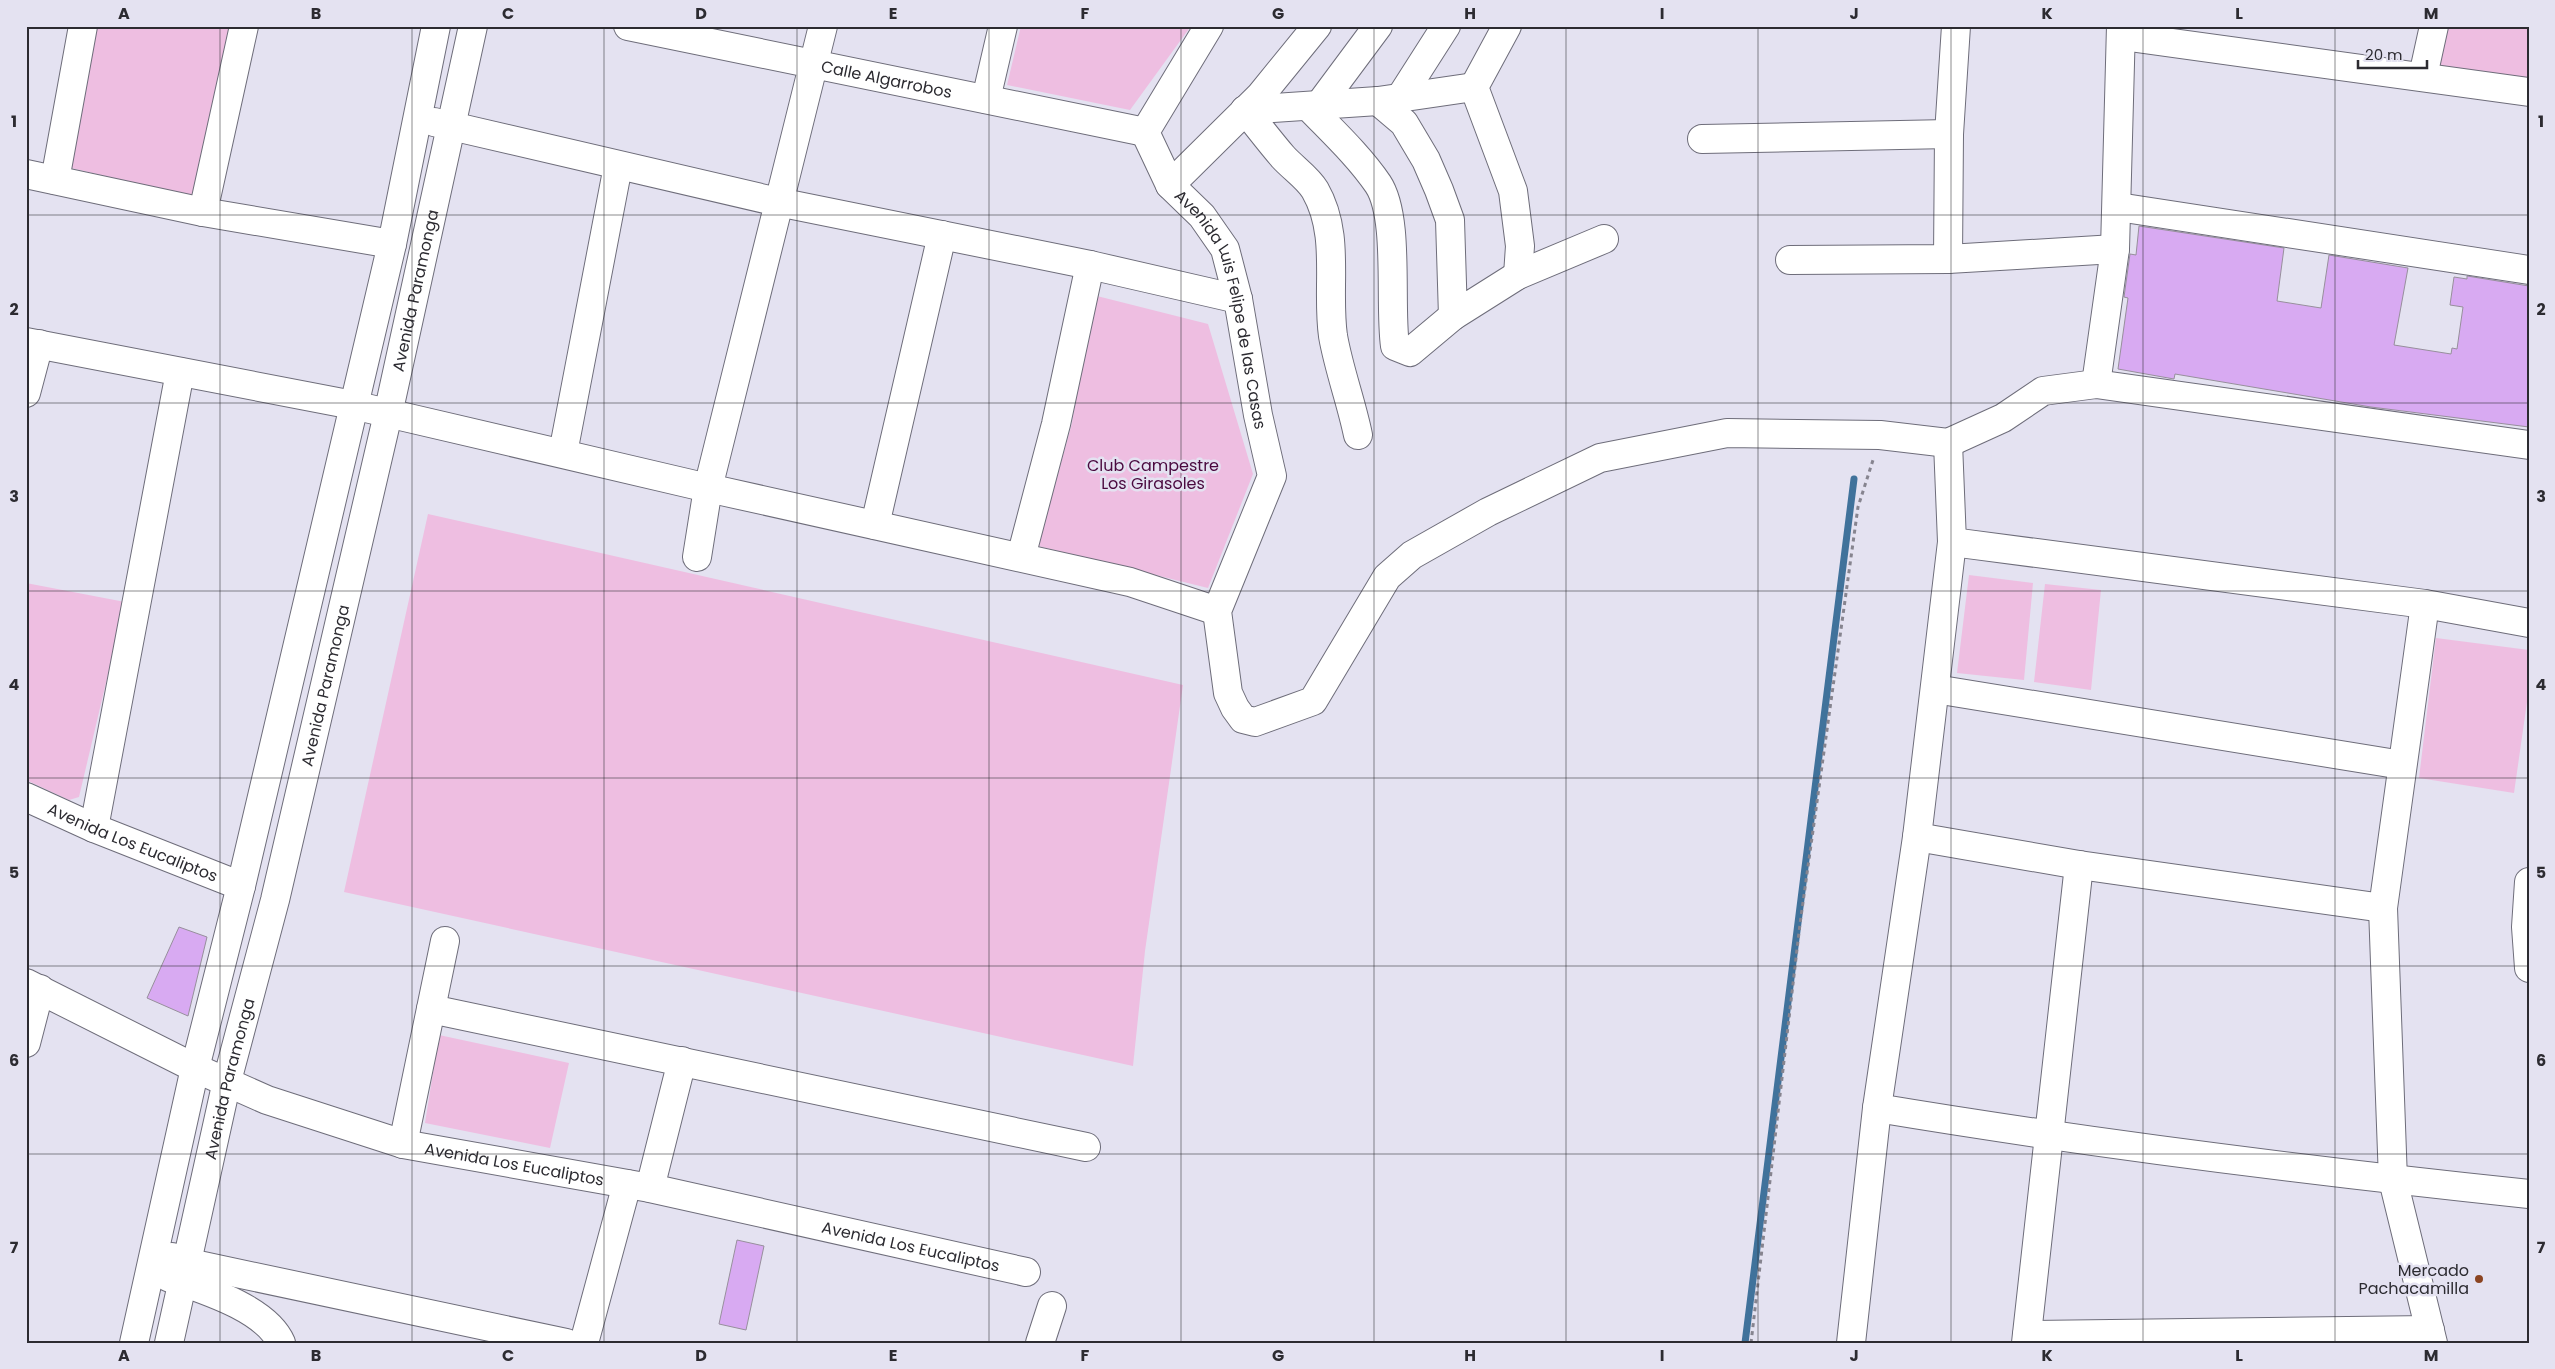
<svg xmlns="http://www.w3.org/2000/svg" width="2555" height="1369" font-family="Poppins,sans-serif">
  <rect width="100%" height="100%" fill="#e4e2f1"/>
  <path fill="#eebee1" d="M 92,26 L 234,26 L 199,198 L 67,167 Z
    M 1021,26 L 1191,26 L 1130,110 L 1007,85 Z
    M 2437,26 L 2529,26 L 2529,84 L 2427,70 Z
    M 1093,295 L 1208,324 L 1253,474 L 1208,588 L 1038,546 L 1072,423 Z
    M 428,514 L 1183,685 L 1145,951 L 1133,1066 L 344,892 Z
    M 1969,575 L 2033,583 L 2024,680 L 1957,673 Z
    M 26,583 L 125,602 L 79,797 L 69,800 L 26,780 Z
    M 2045,584 L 2101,590 L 2091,690 L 2034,682 Z
    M 2436,638 L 2529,650 L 2529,688 L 2514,793 L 2419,778 Z
    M 439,1035 L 569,1063 L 550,1148 L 425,1123 Z"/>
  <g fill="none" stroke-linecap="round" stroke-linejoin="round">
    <path stroke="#40729b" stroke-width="7" d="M 1745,1343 L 1854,479"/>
  </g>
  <path fill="#d8aaf2" stroke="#978f9c" d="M 2139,226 L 2284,248 L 2277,301 L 2321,308 L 2329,255 L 2408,268 L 2394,345 L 2451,354 L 2452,348 L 2457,349 L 2463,307 L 2450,305 L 2454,277 L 2467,279 L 2467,276 L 2529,286 L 2529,427 L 2371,407 L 2175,374 L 2174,379 L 2118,369 L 2128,298 L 2124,297 L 2130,254 L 2136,255 Z
    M 179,927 L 207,937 L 188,1016 L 147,998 Z
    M 737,1240 L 764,1246 L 746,1330 L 719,1324 Z"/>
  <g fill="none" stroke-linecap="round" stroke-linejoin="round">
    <g stroke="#6e6d7a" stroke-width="30">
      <g id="minor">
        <path id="s1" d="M 628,26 L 1145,132"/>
        <path id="s2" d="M 1209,26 L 1145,132 L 1170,185 L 1202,216 L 1225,249 L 1238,299 L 1258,415 L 1272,476 L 1217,611 L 1228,693 L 1235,708 L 1243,719 L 1255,722 L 1313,701 L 1387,577 L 1412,555 L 1488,512 L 1600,458 L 1727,433 L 1880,435 L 1948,443 L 2003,418 L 2043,391 L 2096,384 L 2529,445"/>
        <path d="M 1507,26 L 1474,87 L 1513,191 L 1520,246 L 1518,275"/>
        <path d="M 2122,36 L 2529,92"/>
        <path d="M 2423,76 L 2434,26"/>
        <path d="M 1400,98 L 1446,26"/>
        <path d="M 986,99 L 1003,26"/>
        <path d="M 1378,101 L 1404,123 L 1426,160 L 1439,190 L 1450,220 L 1453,316 L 1518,275 L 1604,239"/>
        <path d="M 1320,104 L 1378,26"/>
        <path d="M 1309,107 C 1332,131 1359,156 1378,184 C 1400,217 1389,304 1395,346 L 1410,352 L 1453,316"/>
        <path d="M 1245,110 C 1258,126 1270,142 1283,157 C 1293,168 1308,178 1315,190 C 1341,235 1326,287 1333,336 C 1339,370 1351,401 1358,435"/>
        <path d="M 1245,110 L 1378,101 L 1474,87"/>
        <path d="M 434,122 L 778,202 L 1090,265 L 1238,299"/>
        <path d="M 1702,139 L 1949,134"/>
        <path d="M 26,174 L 203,212 L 392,244"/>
        <path d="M 55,180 L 83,26"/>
        <path d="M 1170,185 L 1260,96 L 1317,26"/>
        <path d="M 2118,207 L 2529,270"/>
        <path d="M 203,212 L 244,26"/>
        <path d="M 1948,259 L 1949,134 L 1956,26"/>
        <path d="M 1790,260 L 1948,259 L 2115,249"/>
        <path d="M 26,342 L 353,405 L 708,488 L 1130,582 L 1217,611"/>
        <path d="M 2096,384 L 2115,249 L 2121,26"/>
        <path d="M 26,393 L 39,344"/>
        <path d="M 563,453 L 618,166"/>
        <path d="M 875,525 L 942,235"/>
        <path d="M 1952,542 L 2425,604 L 2529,623"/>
        <path d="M 697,557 L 708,488 L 823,26"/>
        <path d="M 1021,557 L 1056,424 L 1090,265"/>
        <path d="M 2425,604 L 2383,908 L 2393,1180 L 2433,1343"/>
        <path d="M 1935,689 L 2402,765"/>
        <path id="s3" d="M 26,797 L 94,828 L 241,886"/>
        <path d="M 94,828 L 180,372"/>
        <path d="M 1917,837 L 2079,865 L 2383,908"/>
        <path d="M 2529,882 L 2526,927 L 2529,968"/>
        <path id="s4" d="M 26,983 L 195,1068 L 267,1100 L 403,1144 L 650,1188 L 1026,1272"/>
        <path d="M 431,1009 L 1086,1147"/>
        <path d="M 26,1043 L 40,989"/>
        <path d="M 1877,1108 C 2093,1144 2311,1171 2529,1194"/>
        <path d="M 403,1144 L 445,941"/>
        <path d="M 650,1188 L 682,1061"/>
        <path d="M 172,1257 L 189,1263 L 566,1343"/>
        <path d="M 168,1277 C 202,1289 266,1308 281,1343"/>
        <path d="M 2027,1335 L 2430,1330"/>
        <path d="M 134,1343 L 195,1068 L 241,886 L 392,244 L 436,26"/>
        <path id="s5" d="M 169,1343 L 227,1081 L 275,900 L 388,414 L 473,26"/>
        <path d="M 584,1343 L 627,1184"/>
        <path d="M 1040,1343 L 1052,1306"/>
        <path d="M 1851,1343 L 1877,1108 L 1917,837 L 1952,542 L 1948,443"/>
        <path d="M 2026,1343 L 2079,865"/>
      </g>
    </g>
    <path stroke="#86848f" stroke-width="3" stroke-dasharray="4 4" stroke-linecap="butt" d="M 1751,1343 L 1800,924 L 1858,507 L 1873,460"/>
    <use href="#minor" stroke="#fff" stroke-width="28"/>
  </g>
  <path fill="none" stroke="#2c2b31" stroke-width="1" stroke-opacity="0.55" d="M 220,26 L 220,1343M 412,26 L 412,1343M 604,26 L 604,1343M 797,26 L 797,1343M 989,26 L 989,1343M 1181,26 L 1181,1343M 1374,26 L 1374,1343M 1566,26 L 1566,1343M 1758,26 L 1758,1343M 1951,26 L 1951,1343M 2143,26 L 2143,1343M 2335,26 L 2335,1343M 26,215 L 2529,215M 26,403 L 2529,403M 26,591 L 2529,591M 26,778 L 2529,778M 26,966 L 2529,966M 26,1154 L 2529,1154"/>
  <circle fill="#8b4421" stroke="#e4e2f1" stroke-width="2" cx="2479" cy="1279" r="5"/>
  <g text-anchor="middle" stroke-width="5" stroke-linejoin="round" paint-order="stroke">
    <g font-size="16" fill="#2c2b31" stroke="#e4e2f1">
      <text dy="6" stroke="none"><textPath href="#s1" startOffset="264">Calle Algarrobos</textPath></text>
      <text dy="6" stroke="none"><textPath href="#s5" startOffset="1081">Avenida Paramonga</textPath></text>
      <text dy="6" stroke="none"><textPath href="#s2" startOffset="322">Avenida Luis Felipe de las Casas</textPath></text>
      <text dy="6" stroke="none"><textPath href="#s5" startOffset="676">Avenida Paramonga</textPath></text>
      <text dy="6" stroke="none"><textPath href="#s3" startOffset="116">Avenida Los Eucaliptos</textPath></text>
      <text dy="6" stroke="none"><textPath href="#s5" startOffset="271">Avenida Paramonga</textPath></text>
      <text dy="6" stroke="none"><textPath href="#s4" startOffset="524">Avenida Los Eucaliptos</textPath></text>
      <text dy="6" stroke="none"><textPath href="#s4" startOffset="929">Avenida Los Eucaliptos</textPath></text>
    </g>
    <g font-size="16" fill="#4a093f" stroke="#e4e2f1">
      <text x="1153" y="471">Club Campestre<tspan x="1153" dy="18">Los Girasoles</tspan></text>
    </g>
    <g font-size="16" fill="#2c2b31" stroke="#e4e2f1" text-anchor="end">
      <text x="2469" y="1276">Mercado<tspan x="2469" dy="18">Pachacamilla</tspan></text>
    </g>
  </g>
  <rect width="2555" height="1369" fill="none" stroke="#e4e2f1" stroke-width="55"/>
  <path d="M2358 60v8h69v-8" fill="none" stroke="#2c2b31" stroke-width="2.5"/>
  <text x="2365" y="60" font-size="15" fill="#2c2b31" stroke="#e4e2f1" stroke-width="4" paint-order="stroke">20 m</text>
  <rect x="28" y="28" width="2500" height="1314" fill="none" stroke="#2c2b31" stroke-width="2"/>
  <g font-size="16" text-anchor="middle" font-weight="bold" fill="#2c2b31">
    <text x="124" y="19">A</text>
    <text x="316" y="19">B</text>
    <text x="508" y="19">C</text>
    <text x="701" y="19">D</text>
    <text x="893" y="19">E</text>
    <text x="1085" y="19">F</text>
    <text x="1278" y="19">G</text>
    <text x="1470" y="19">H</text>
    <text x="1662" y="19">I</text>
    <text x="1854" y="19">J</text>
    <text x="2047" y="19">K</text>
    <text x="2239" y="19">L</text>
    <text x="2431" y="19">M</text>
    <text x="14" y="127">1</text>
    <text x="2541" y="127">1</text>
    <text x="14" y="315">2</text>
    <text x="2541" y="315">2</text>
    <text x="14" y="502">3</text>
    <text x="2541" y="502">3</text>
    <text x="14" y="690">4</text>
    <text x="2541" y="690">4</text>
    <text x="14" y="878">5</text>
    <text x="2541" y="878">5</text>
    <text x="14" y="1066">6</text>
    <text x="2541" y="1066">6</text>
    <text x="14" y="1253">7</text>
    <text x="2541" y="1253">7</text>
    <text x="124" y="1361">A</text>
    <text x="316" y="1361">B</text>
    <text x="508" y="1361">C</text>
    <text x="701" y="1361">D</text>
    <text x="893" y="1361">E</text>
    <text x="1085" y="1361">F</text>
    <text x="1278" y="1361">G</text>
    <text x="1470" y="1361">H</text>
    <text x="1662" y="1361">I</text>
    <text x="1854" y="1361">J</text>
    <text x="2047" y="1361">K</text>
    <text x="2239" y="1361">L</text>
    <text x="2431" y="1361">M</text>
  </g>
</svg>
